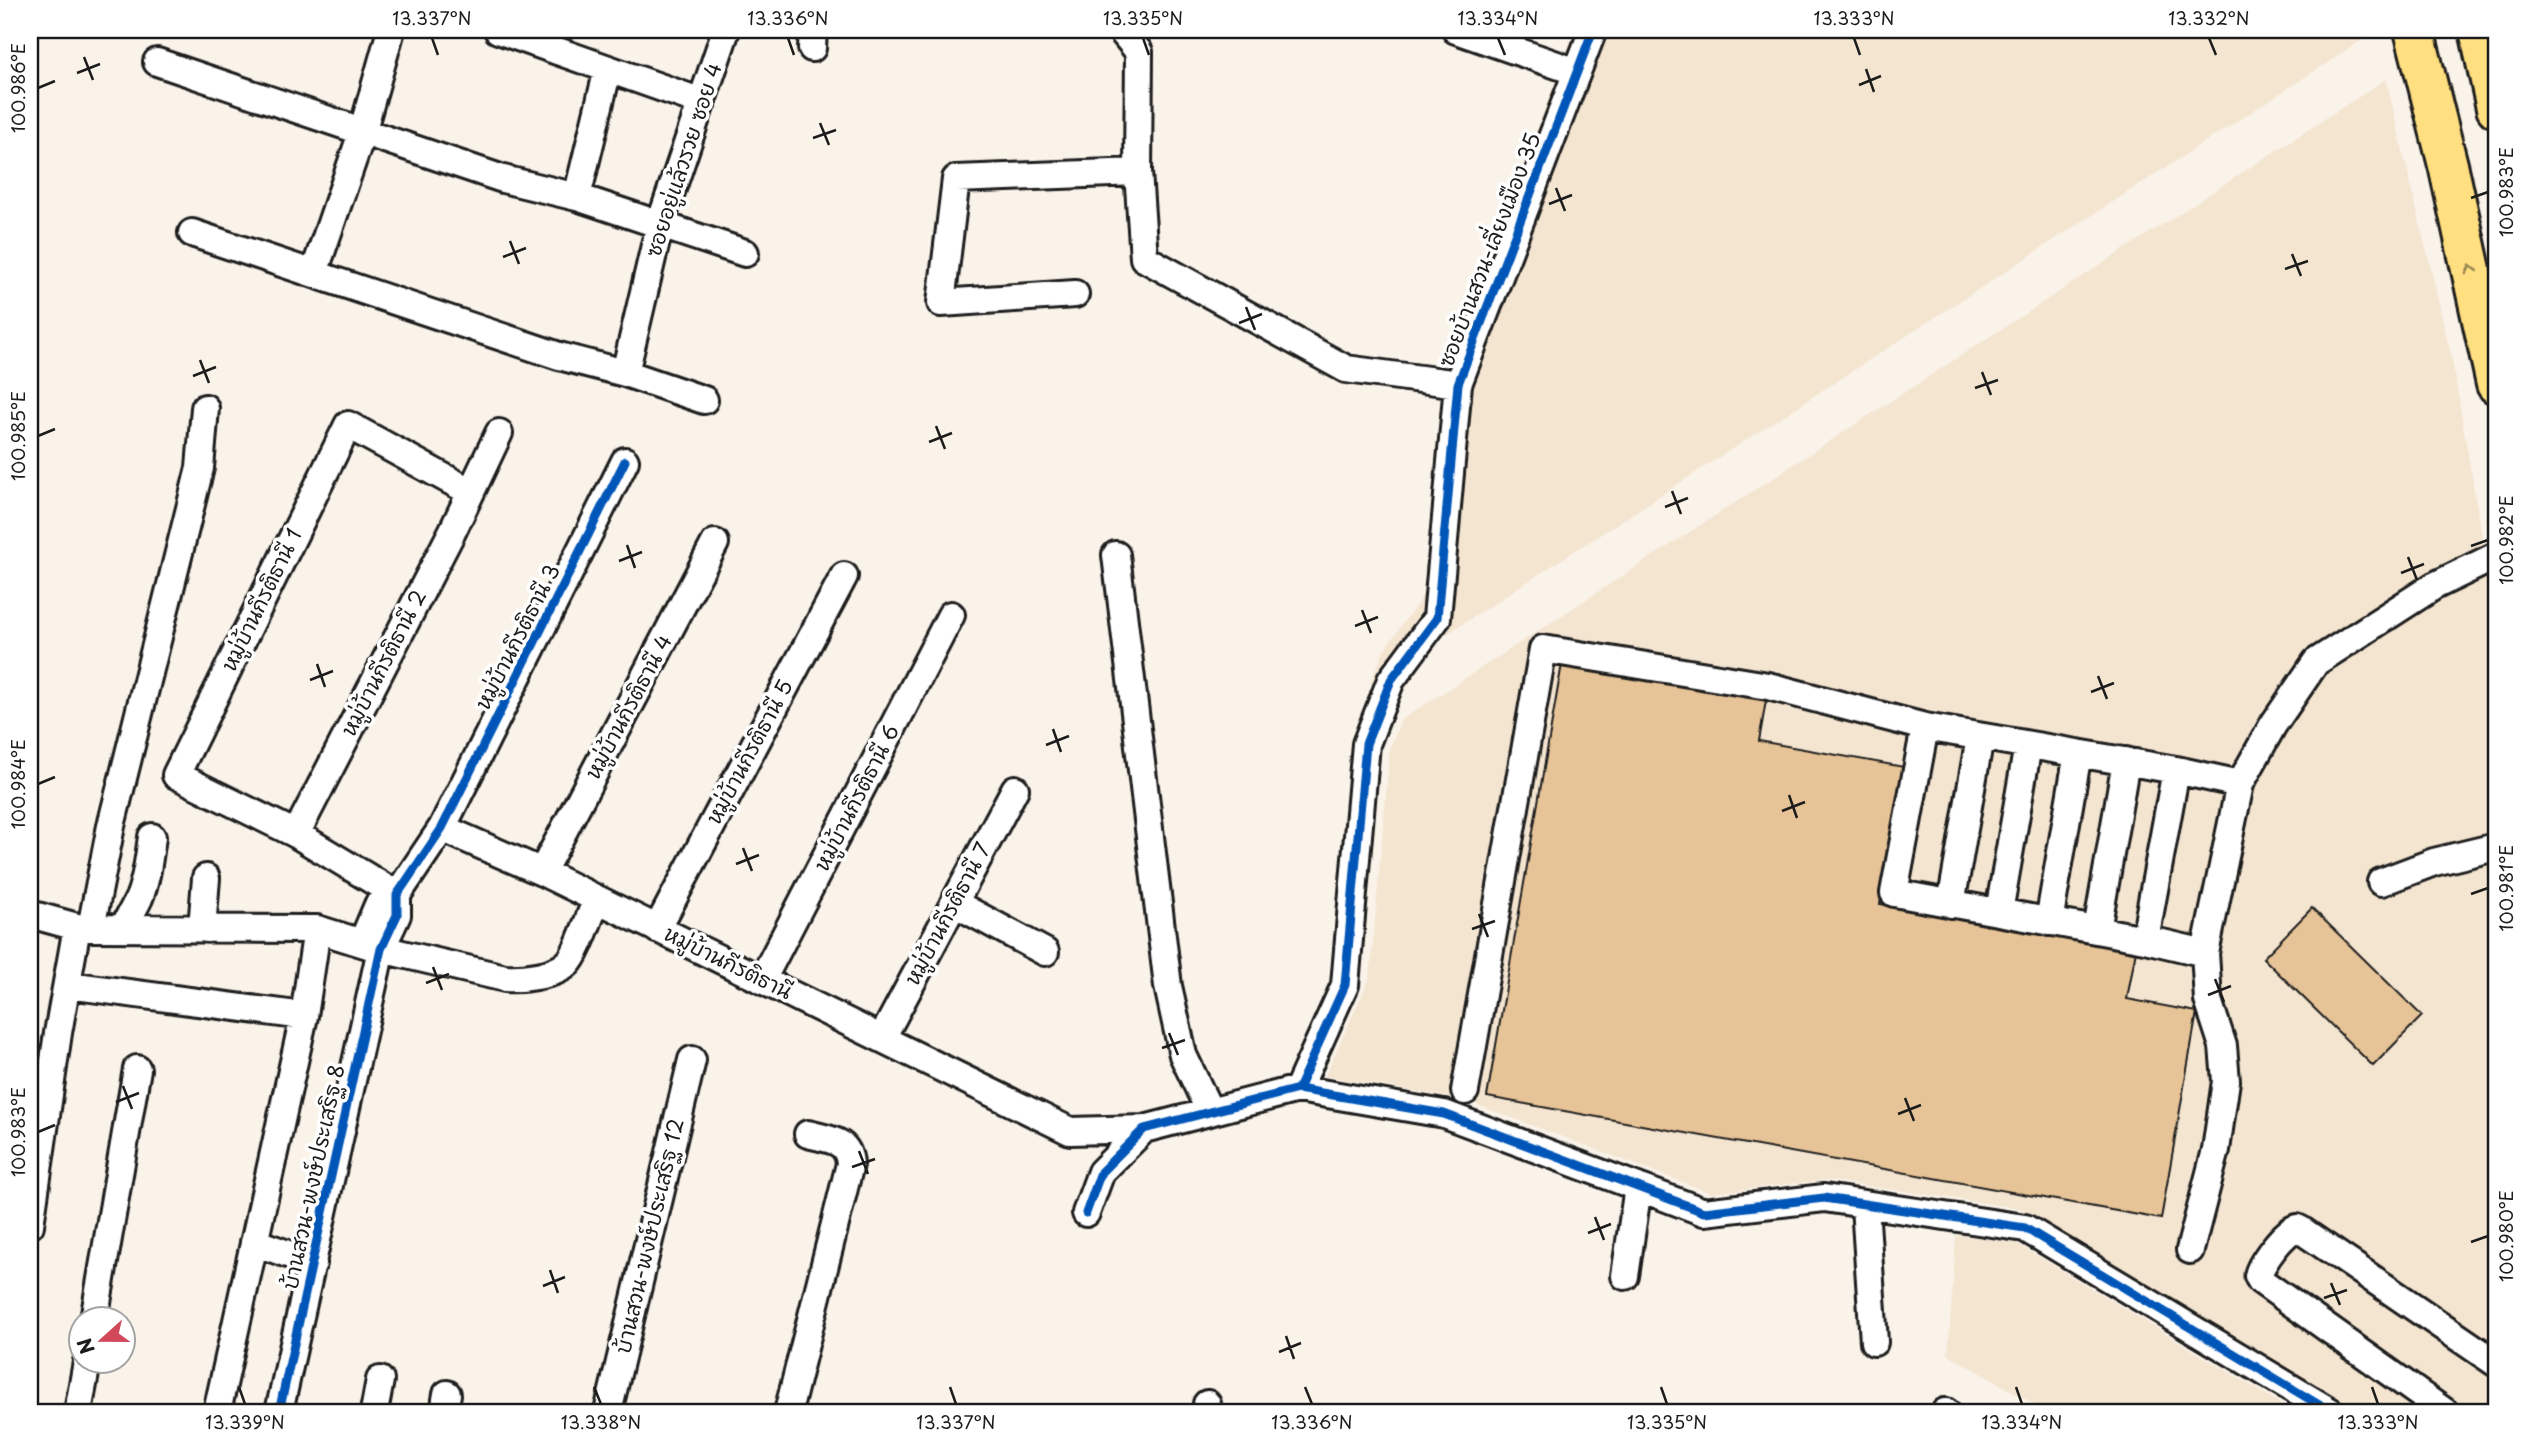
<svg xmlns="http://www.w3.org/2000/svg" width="2526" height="1442" font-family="'Playpen Sans','Playpen Sans Thai',sans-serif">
  <rect width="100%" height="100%" fill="#faf3ea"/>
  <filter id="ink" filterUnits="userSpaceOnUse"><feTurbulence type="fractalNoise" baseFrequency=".0143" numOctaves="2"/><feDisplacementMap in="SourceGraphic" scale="14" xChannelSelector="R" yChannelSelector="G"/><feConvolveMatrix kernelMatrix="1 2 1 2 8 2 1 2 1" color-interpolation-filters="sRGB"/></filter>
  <g filter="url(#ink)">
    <path fill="#f4e5d1" d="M 1575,30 L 2366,30 L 2367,37 L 1370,684 L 1384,650 L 1427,590 L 1448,364 Z
      M 2386,79 L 2452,359 L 2482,536 L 2496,588 L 2496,1412 L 2346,1412 L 2314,1387 L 2018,1208 L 1826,1180 L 1711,1193 L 1464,1100 L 1325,1076 L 1370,977 L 1390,747 L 1401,720 Z
      M 1956,1235 L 2016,1243 L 2295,1412 L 2048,1412 L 1948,1354 Z"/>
    <path fill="#e7c498" stroke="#1c1c1c" stroke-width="2" d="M 1563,658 L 1767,695 L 1759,741 L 1904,767 L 1880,904 L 2136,950 L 2127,999 L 2197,1012 L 2161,1219 L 1487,1097 Z
      M 2312,908 L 2422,1016 L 2373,1066 L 2263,958 Z"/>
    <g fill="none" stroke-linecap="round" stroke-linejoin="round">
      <g stroke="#1c1c1c" stroke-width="32">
        <path id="minor" d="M 498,30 L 702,102
          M 1121,30 L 1139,52 L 1138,172 L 1144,258 L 1346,369 L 1458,384
          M 1456,30 L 1577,72
          M 812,48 L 813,30
          M 157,62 L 503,179 L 577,197 L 745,253
          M 577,197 L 608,69
          M 192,233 L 559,356 L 625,373 L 704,400
          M 314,273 L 362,133 L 391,30
          M 1075,294 L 941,303 L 956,179 L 1138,172
          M 625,373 L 660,224 L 726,30
          M 1116,555 L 1168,986 L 1183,1055 L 1210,1112
          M 1925,727 L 1894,893 L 2145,939 L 2205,953
          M 442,828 L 542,872 L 1070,1131 L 1144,1129
          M 296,834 L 452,532 L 499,433
          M 542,872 L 715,543
          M 206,878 L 203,916 L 207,929
          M 2381,882 L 2434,862 L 2496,847
          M 397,895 L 296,834 L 176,775 L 348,425 L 471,492
          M 954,903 L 1045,952
          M 1951,904 L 1980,737
          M 1999,912 L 2028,745
          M 30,914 L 77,927 L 91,928 L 317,929 L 381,949 L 505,978 C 522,979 555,976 568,963 C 577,955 591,912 597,899
          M 2049,922 L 2078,753
          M 91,928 L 111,826 L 200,468 L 205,408
          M 124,928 C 128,917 134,909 139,898 C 147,879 149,857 152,837
          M 657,929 L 844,576
          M 2097,930 L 2126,761
          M 2145,939 L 2176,770
          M 362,943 L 378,905 L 397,895
          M 762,980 L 951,615
          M 68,985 L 304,1016 L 317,929
          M 882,1038 L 1015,789
          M 1298,1089 L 1345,985 L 1366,744 L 1391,680 L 1437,618 L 1458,384 L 1593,30
          M 1465,1091 L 1543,649 L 1768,686 L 1925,727 L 2176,770 L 2240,784
          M 1865,1206 L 1874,1342
          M 1086,1213 L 1101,1172 L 1144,1129 L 1298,1089 L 1444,1114 L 1704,1212 L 1824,1198 L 2025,1228 L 2331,1412
          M 30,1225 L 58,1033 L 77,927
          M 254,1242 L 313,1263
          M 2190,1250 L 2216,1150 L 2226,1081 L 2223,1046 L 2208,1000 L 2205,953 L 2240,784 L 2273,725 L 2316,662 L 2434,586 L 2496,556
          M 1625,1276 L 1638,1187
          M 94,1320 L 137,1069
          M 78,1412 L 87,1362
          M 217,1412 L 304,1016
          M 279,1412 L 381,949 L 397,915 L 397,895 L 442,828 L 625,461
          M 374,1412 L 380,1380
          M 444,1412 L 447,1394
          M 608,1412 L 692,1060
          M 788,1412 L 850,1164 C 848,1139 830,1140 808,1134
          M 1206,1412 L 1207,1404
          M 1945,1412 L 1946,1412
          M 2445,1412 L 2261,1281 L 2258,1276 C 2260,1264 2285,1230 2297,1228 L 2301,1230 L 2496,1363"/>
      </g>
      <g stroke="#1c1c1c" stroke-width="44">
        <path id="highway" d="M 2414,30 L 2449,169 L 2496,384
          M 2479,30 L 2496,108"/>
      </g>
      <use href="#minor" stroke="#fff" stroke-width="26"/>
      <use href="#highway" stroke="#ffdf80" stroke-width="38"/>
      <g stroke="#fff" stroke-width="13">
        <path id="cycleway" d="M 1298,1089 L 1345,985 L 1366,744 L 1391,680 L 1437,618 L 1458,384 L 1593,30
          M 1086,1213 L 1101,1172 L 1144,1129 L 1298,1089 L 1444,1114 L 1704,1212 L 1824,1198 L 2025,1228 L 2331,1412
          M 279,1412 L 381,949 L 397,915 L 397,895 L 442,828 L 625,461"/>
      </g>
      <use href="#cycleway" stroke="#0057b8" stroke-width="9"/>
    </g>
    <defs><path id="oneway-chevron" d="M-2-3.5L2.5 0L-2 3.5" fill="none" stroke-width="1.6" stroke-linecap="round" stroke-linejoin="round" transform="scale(1.75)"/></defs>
    <use stroke="#998753" href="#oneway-chevron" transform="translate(2471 269) rotate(-103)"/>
  </g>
  <path fill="none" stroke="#1c1c1c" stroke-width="2.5" d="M 432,38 L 438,55M 788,38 L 794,55M 1143,38 L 1149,55M 1498,38 L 1505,55M 1854,38 L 1860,55M 2209,38 L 2216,55M 84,57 L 93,80M 1866,69 L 1874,92M 77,73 L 100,64M 1859,85 L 1881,76M 38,88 L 55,81M 820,123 L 829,145M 813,138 L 836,130M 1556,188 L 1565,211M 2471,198 L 2488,192M 1549,204 L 1572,195M 510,241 L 519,264M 2292,254 L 2301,276M 503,257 L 526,248M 2285,269 L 2308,261M 1246,307 L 1255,330M 1239,323 L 1262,314M 200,360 L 209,383M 1982,372 L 1991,395M 193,376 L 216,367M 1975,388 L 1998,380M 936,426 L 945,449M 38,436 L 55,429M 929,442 L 952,433M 1672,491 L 1681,514M 1665,507 L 1688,498M 627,545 L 635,568M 2471,546 L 2488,540M 2408,557 L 2417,580M 619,561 L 642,552M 2401,573 L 2424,564M 1362,610 L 1371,633M 1355,626 L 1378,617M 317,664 L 325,687M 2098,676 L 2107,699M 310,680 L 333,671M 2091,692 L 2114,683M 1053,729 L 1061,752M 1046,745 L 1069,736M 38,784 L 55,777M 1789,795 L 1797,818M 1782,811 L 1805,802M 743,848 L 752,871M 736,864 L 759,855M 2471,894 L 2488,888M 1479,914 L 1488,937M 1472,929 L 1495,921M 433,967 L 442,990M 2215,979 L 2224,1002M 426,983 L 449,974M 2208,995 L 2231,986M 1169,1033 L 1178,1055M 1162,1048 L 1185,1040M 123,1086 L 132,1109M 1905,1098 L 1914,1121M 116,1102 L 139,1093M 1898,1114 L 1921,1105M 38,1132 L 55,1125M 859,1151 L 868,1174M 852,1167 L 875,1159M 1595,1217 L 1604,1240M 1588,1233 L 1611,1224M 2471,1242 L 2488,1236M 550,1270 L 558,1293M 2331,1283 L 2340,1305M 543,1286 L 565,1277M 2324,1298 L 2347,1290M 1286,1336 L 1294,1359M 1279,1352 L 1301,1343M 239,1387 L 245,1404M 594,1387 L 601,1404M 950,1387 L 956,1404M 1305,1387 L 1312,1404M 1661,1387 L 1667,1404M 2016,1387 L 2022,1404M 2372,1387 L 2378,1404"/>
  <g text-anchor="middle" stroke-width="7" stroke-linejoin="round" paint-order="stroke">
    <g font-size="21" fill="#1c1c1c" stroke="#fff">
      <text transform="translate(684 160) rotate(-72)" y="7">ซอยอยู่แล้วรวย ซอย 4</text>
      <text transform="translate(1490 250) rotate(-69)" y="7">ซอยบ้านสวน-เลี่ยงเมือง 35</text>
      <text transform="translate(262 600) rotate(-64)" y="7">หมู่บ้านกีรติธานี 1</text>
      <text transform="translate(518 637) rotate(-63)" y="7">หมู่บ้านกีรติธานี 3</text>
      <text transform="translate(384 663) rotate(-63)" y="7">หมู่บ้านกีรติธานี 2</text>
      <text transform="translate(629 707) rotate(-62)" y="7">หมู่บ้านกีรติธานี 4</text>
      <text transform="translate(750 752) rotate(-62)" y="7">หมู่บ้านกีรติธานี 5</text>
      <text transform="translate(857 798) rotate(-63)" y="7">หมู่บ้านกีรติธานี 6</text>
      <text transform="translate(948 914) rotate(-62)" y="7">หมู่บ้านกีรติธานี 7</text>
      <text transform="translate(728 963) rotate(26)" y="7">หมู่บ้านกีรติธานี</text>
      <text transform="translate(314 1177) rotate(-78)" y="7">บ้านสวน-พงษ์ประเสริฐ 8</text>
      <text transform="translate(650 1236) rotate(-77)" y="7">บ้านสวน-พงษ์ประเสริฐ 12</text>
    </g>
  </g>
  <rect width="2526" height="1442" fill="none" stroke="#fff" stroke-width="77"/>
  <g transform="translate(102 1340) rotate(249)"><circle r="33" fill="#ffffff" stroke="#a4a4a4" stroke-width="2"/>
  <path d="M0-5L12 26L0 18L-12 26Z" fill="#d1495b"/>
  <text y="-10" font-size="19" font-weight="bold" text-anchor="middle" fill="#1c1c1c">N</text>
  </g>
  <rect x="38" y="38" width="2450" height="1366" fill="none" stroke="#1c1c1c" stroke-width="2.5"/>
  <g font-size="18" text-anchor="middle" fill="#1c1c1c">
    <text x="432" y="25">13.337°N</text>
    <text x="788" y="25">13.336°N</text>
    <text x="1143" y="25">13.335°N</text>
    <text x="1498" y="25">13.334°N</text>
    <text x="1854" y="25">13.333°N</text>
    <text x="2209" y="25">13.332°N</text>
    <text transform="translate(19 88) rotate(-90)" y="6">100.986°E</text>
    <text transform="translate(2507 192) rotate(-90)" y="6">100.983°E</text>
    <text transform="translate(19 436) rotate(-90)" y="6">100.985°E</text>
    <text transform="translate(2507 540) rotate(-90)" y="6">100.982°E</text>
    <text transform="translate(19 784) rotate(-90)" y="6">100.984°E</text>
    <text transform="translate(2507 888) rotate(-90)" y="6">100.981°E</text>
    <text transform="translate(19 1132) rotate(-90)" y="6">100.983°E</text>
    <text transform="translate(2507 1236) rotate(-90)" y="6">100.980°E</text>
    <text x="245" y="1429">13.339°N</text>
    <text x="601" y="1429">13.338°N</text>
    <text x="956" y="1429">13.337°N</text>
    <text x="1312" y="1429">13.336°N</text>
    <text x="1667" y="1429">13.335°N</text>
    <text x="2022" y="1429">13.334°N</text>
    <text x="2378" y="1429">13.333°N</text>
  </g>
</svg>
